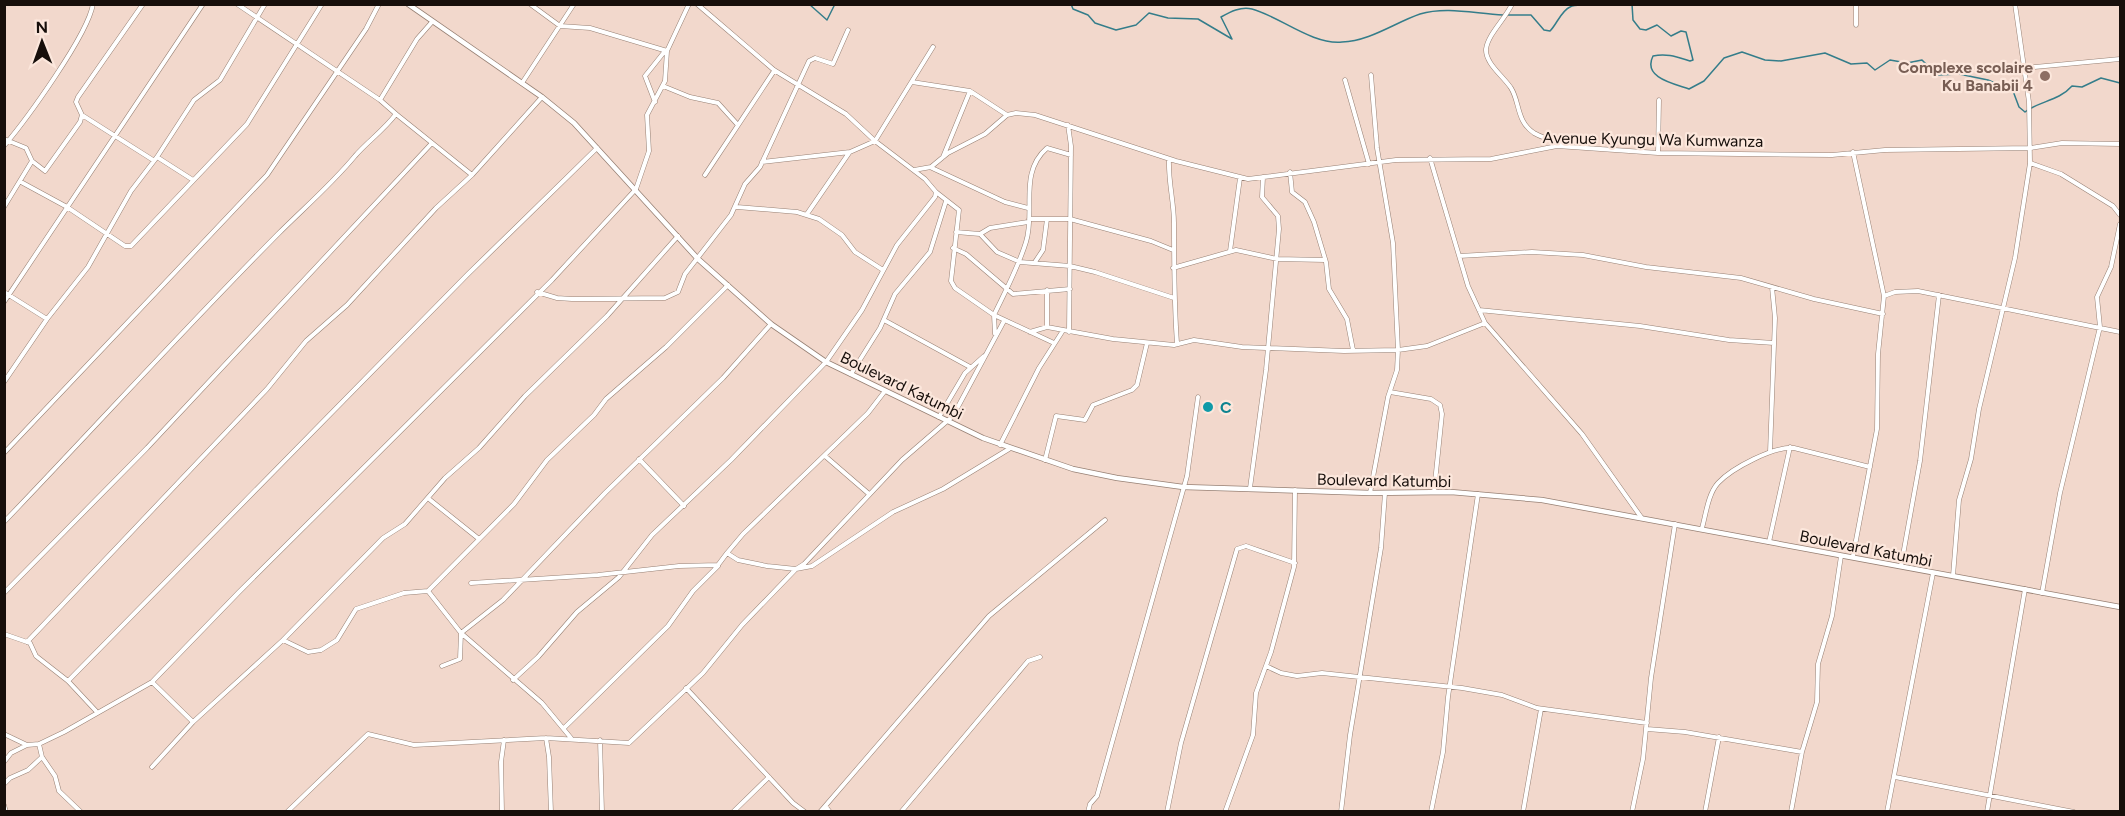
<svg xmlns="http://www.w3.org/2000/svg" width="2125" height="816" font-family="Figtree,sans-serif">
  <rect width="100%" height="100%" fill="#f2d8cc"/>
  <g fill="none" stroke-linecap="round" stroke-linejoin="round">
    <path stroke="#347d8a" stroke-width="1.5" d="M 809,4 L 827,20 L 835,4
      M 1071,4 L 1073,9 L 1088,15 L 1095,23 L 1116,30 L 1136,25 L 1149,13 L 1168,18 L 1198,19 L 1232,39 L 1221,17 C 1230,12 1241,6 1252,9 C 1279,16 1312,45 1342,42 C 1370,41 1394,23 1420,14 C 1447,6 1476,14 1503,15
      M 1632,4 L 1633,20 L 1640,29 L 1646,30 L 1657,25 L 1671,36 L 1681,31 L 1686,32 L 1693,60 L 1690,61 C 1677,57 1667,53 1653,56 C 1642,78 1675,84 1689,89 L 1704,81 L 1724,58 L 1742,52 L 1765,60 L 1781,61 L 1825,53 L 1851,64 L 1867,63 L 1875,70 L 1890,60 L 1907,63 L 1922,60 L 1937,75 L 1959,74 L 1988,80 L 2013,91 L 2019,107 L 2025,112 C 2039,101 2059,101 2072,86 L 2082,87 L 2101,78 L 2120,83
      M 1508,15 L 1531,15 L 1544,30 L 1550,31 C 1557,24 1561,11 1570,7 C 1576,4 1585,6 1591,4"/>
    <g stroke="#978074" stroke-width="5">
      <path id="minor" d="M 237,4 L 380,100
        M 530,4 L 560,26 L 590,28 L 667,51
        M 697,4 L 774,70 L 846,114 L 875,141 L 925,179 L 936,192 L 959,210 L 951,281 L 955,288 L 994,315 L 995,334
        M 1512,4 C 1506,18 1488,34 1486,49 C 1485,63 1503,76 1511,88 C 1520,102 1516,121 1534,133 C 1544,139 1558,142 1569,145
        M 1856,4 L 1856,25
        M 2025,68 L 2120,59
        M 1345,80 L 1369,164
        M 912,82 L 970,91 L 1007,115
        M 522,83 L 574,4
        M 663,86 L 690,97 L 718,103 L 737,124
        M 655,102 L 645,76 L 665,51
        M 396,114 L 472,175
        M 82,115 L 153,160
        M 1068,125 L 1071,146 L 1069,332
        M 4,139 L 26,148 L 32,161 L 45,171 L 80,122 L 82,115 L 76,102 L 78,97 L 143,4
        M 4,146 C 26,120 88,35 93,4
        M 1658,153 L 1659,100
        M 157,157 L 193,180
        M 943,157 L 970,91
        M 1430,158 L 1468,286 L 1485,323 L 1582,434 L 1641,517
        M 1169,159 C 1168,181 1174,202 1174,223 C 1174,264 1174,303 1177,343
        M 762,162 L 850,152 L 875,141 L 933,47
        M 2030,163 L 2061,174 L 2113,206 L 2120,215
        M 932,168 L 1005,202 L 1028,208
        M 914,170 L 931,167 L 948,153 L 985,134 L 1007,115 L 1016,113 L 1035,115 L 1176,161 L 1248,179 L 1396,160 L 1491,159 L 1557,146 L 1658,153 L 1832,155 L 1885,150 L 2031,148 L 2062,143 L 2120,144
        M 1290,172 L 1292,192 L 1305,202 L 1314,222 L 1326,262 L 1329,289 L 1347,319 L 1353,350
        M 705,175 L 774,71
        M 21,182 L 67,207 L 125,246 L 131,246 L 247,124 L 322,4
        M 4,207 L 32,161
        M 737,207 L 797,212 L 819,219 L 842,235 L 855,252 L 883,270
        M 807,214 L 849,153
        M 1029,219 L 1070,219 L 1151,241 L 1173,250
        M 956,232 L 980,234 L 990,228 L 1028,222
        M 980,234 L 997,252 L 1020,262 L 1070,266 L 1095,272 L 1174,298
        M 953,248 L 966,254 L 1013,294 L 1070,289
        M 1230,251 L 1240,178
        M 1459,256 L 1532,252 L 1583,255 L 1646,267 L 1741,278 L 1814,299 L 1883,314
        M 1035,262 L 1043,250 L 1047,219
        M 1173,268 L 1236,250 L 1277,259 L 1325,260
        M 1047,290 L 1047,327
        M 4,292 L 47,319
        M 537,292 L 557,298 L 572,299 L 665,298 L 678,292 L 685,274 L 731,215 L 745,184 L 760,167 L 809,61 L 815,58 L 833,64 L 848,30
        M 1884,296 L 1895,292 L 1918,291 L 2120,332
        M 4,302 L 203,4
        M 1479,310 L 1640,326 L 1729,340 L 1774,343
        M 884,320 L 970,367
        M 1030,332 L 1047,327 L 1113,339 L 1174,345 L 1194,340 L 1242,347 L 1344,351 L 1398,350 L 1427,346 L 1485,323
        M 1054,343 L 994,315 C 1006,290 1018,268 1026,242 C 1036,211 1018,173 1047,148 L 1071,155
        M 851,374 L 880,328 L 895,294 L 930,252 L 946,201
        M 4,382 L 47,319 L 88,267 L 131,191 L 157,157 L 194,100 L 220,80 L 265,4
        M 1390,392 L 1431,399 L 1440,405 L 1442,414 L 1434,492
        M 939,417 L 965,373 L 984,356
        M 1000,445 L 1039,368 L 1062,332
        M 1770,452 L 1775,318 L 1772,287
        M 4,453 L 267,175 L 366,29 L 379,4
        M 825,456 L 869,494
        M 639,459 L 684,506
        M 1045,460 L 1056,416 L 1085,420 L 1093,405 L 1132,390 L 1137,385 L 1147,343
        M 1250,488 L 1266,370 L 1279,229 L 1278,216 L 1262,197 L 1263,177
        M 1370,493 L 1388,397 L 1397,370 L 1398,350 L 1393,243 L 1377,148 L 1371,75
        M 429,499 L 479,539
        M 4,522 C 96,426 185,328 278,234 C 304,208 332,184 355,156 C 368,141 383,131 396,114 L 380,100 L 417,39 L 432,22
        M 1702,528 C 1706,514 1708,494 1718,483 C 1732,468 1774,446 1794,448 L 1870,467
        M 1769,542 L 1790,447
        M 727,553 L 743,534 L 868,413 L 885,391
        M 1853,556 L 1877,429 L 1878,354 L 1884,296 L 1853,152
        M 1901,566 L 1920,461 L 1939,295
        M 1953,576 L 1959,500 L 1971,459 L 1979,409 L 2015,258 L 2030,163 L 2029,102 L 2015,4
        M 471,583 L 598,575 L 679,566 L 718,565 L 727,553 L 738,560 L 767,566 L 796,569 L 812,566 L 893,512 L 943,489 L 1009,449
        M 428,591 L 461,633 L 542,703 L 571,738
        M 4,593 L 147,448 L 432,143
        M 2042,593 L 2060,493 L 2100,327 L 2097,297 L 2111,267 L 2120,224
        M 4,634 L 30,643 L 36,656 L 68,681 L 96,711
        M 283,640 L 308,652 L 321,650 L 337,640 L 356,609 L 404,593 L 428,591 L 514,504 L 547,460 L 594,415 L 606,399 L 666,347 L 728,285
        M 27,642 L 267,389 L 306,341 L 347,305 L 436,208 L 472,175 L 542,97
        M 442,666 L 460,659 L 461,633 L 503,600 L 605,493 L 723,378 L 771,324
        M 1266,666 L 1281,673 L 1297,676 L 1322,673 L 1462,688 L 1502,695 L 1537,708 L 1647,723
        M 513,680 L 538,657 L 577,612 L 619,577 L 652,535 L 731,460 L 826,362 L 862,310 L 897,245 L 935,197 L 936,192
        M 68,681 L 468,274 L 597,148
        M 152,682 L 193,722
        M 686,688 L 793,803 L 805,812
        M 564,728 L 668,626 L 693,591 L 718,566
        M 1647,729 L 1685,732 L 1802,752
        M 4,734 L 27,745
        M 546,738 L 549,757 L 551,812
        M 600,740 L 602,812
        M 39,744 L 42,757 L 55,776 L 59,791 L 81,812
        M 4,762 L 11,753 L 27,745 L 39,744 L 64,732 L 152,682 L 239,592 L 552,280 L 636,189 L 649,151 L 647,115 L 665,81 L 667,51 L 689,4
        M 152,767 L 193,722 L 283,640 L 383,538 L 405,524 L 445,478 L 479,448 L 525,396 L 607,316 L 678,236
        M 1895,777 L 2074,812
        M 4,784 L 10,778 L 28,770 L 42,757
        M 4,805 L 6,812
        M 826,807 L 830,812
        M 287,812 L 368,734 L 414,745 L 546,738 L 629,743 L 703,673 L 742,625 L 796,569 L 804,564 L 902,460 L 953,416 L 1004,321
        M 502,812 L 501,762 L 504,740
        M 733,812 L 769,777
        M 820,812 L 989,616 L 1105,520
        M 901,812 L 1028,661 L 1040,657
        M 1088,812 L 1090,804 L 1097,796 L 1187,476 L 1198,397
        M 1167,812 L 1181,743 L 1237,549 L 1246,546 L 1295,563
        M 1225,812 L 1253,735 L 1256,693 L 1271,652 L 1294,567 L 1295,490
        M 1341,812 L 1350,735 L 1381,548 L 1385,493
        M 1431,812 L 1443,752 L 1448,697 L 1478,494
        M 1523,812 L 1541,709
        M 1632,812 L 1643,759 L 1651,678 L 1675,524
        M 1705,812 L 1719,737
        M 1791,812 L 1802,752 L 1817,702 L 1818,664 L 1832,616 L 1841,556
        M 1887,812 L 1933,573
        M 1987,812 L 2025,589"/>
    </g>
    <g stroke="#978074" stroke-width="6">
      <path id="tertiary" d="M 408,4 L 542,97 L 574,123 L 698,259 L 771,324 L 826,362 L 983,438 L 1073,469 L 1117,478 L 1183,487 L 1370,493 L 1451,492 L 1542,500 L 2120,607"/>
    </g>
    <use href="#minor" stroke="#fff" stroke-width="4"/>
    <use href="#tertiary" stroke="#fff" stroke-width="4.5"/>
  </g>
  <circle fill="#8d6e63" stroke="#fce7dc" stroke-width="2" cx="2045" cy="76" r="6"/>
  <circle fill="#0f9aa8" stroke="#fce7dc" stroke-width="2" cx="1208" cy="407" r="6"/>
  <g text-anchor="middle" stroke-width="4.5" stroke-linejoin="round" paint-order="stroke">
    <g font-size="16" font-weight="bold" fill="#785e54" stroke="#fce7dc" text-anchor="end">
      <text x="2033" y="73">Complexe scolaire<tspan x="2033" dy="18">Ku Banabii 4</tspan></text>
    </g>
    <g font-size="16" fill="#170f0b" stroke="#fce7dc">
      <text transform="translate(1653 139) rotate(1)" y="6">Avenue Kyungu Wa Kumwanza</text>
      <text transform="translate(902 385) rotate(26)" y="6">Boulevard Katumbi</text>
      <text transform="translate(1384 480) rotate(1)" y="6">Boulevard Katumbi</text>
      <text transform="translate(1866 548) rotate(11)" y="6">Boulevard Katumbi</text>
    </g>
    <g font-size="16" font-weight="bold" fill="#0d838f" stroke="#fce7dc" text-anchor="start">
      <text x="1220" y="413">C</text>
    </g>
  </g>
  <rect width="2125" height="816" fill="none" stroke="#170f0b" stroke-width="12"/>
  <g transform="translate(42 42) rotate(359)" stroke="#fce7dc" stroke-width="4.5" paint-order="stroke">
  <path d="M0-4.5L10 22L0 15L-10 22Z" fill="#170f0b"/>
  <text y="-9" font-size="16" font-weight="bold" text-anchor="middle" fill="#170f0b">N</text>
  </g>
</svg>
